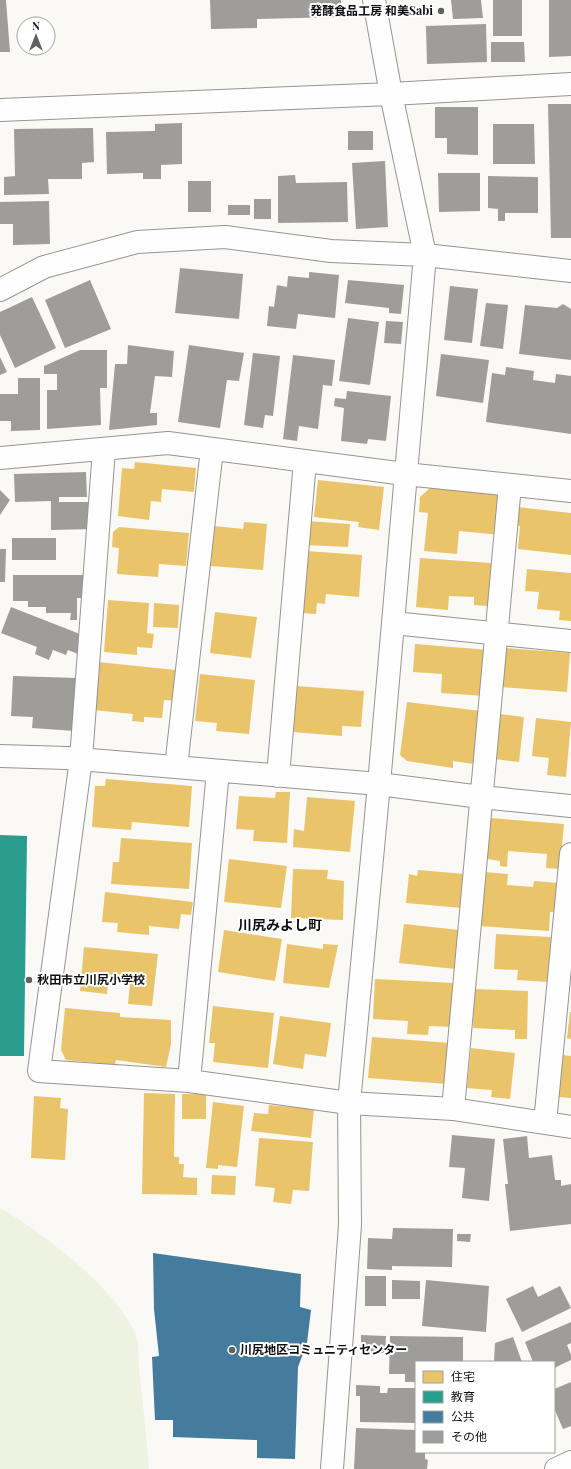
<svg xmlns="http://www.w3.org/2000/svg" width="571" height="1469" font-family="'Playfair Display','Noto Sans JP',serif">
  <rect width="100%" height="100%" fill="#faf9f5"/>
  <path fill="#eef2e1" d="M 0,1208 C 42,1232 115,1288 135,1333 C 139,1342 138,1358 139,1369 C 143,1402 146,1436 149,1469 L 0,1469 Z"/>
  <path fill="#e9c46a" d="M 135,462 L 196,468 L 194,492 L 162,489 L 161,502 L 151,501 L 149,520 L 118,516 L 122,468 L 134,469 Z
    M 318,480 L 384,487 L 379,530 L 358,527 L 359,522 L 314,517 Z
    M 431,487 L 504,494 L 501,535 L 459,531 L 457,554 L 424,551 L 428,513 L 419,512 L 420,497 Z
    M 517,507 L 571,513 L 571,555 L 518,549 L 520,526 L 515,525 Z
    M 307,521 L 350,524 L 348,547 L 306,545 Z
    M 244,522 L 267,524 L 263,570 L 211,566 L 214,526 L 243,529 Z
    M 119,527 L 189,533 L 186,566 L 159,564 L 158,577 L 117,574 L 119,548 L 112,547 L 113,532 Z
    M 307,551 L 362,555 L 359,597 L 326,594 L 325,604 L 317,603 L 316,614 L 302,613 Z
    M 420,558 L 491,563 L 488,606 L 474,605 L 474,597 L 449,596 L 448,610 L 416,607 Z
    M 527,569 L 571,573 L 571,621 L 559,620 L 560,611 L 537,609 L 539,592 L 525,591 Z
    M 108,600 L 149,603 L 147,633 L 154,634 L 152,648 L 137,647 L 137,655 L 104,652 Z
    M 154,603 L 179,605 L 178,628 L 153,627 Z
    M 215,612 L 257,617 L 251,658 L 210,653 Z
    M 415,644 L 489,650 L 485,696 L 441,693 L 442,674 L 413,672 Z
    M 505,648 L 570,653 L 567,692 L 501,687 Z
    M 98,662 L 185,671 L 182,701 L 164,700 L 162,718 L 144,717 L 144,722 L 132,721 L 133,714 L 93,710 Z
    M 200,674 L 255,680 L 249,734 L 216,731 L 217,723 L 195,721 Z
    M 296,686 L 364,691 L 361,727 L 342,726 L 342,736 L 292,732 Z
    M 407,702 L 481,711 L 474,764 L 453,761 L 453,768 L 407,761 L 400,755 Z
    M 499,714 L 524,717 L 519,762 L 495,759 Z
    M 536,718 L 571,722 L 566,777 L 547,775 L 549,758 L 532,756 Z
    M 106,779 L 192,786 L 189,827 L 132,822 L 131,830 L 92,827 L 95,786 L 105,786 Z
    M 276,792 L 290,792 L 287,843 L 253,841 L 254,830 L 236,829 L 239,796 L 275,798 Z
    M 307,797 L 355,801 L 350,852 L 293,847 L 294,829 L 304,831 Z
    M 491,818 L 564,824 L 560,869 L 546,868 L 547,854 L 508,851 L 507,867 L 500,866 L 500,861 L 487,859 Z
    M 121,838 L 192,843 L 189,889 L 111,884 L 113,862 L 119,862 Z
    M 229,859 L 287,866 L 281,908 L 224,902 Z
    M 293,869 L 328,870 L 327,879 L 344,881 L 343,920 L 291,918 Z
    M 418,870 L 465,874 L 462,908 L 406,903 L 409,874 L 417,876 Z
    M 484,872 L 508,874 L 507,885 L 533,887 L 534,881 L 559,883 L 557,912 L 550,912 L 549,931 L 480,926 Z
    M 105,892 L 193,902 L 191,915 L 181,914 L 179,929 L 149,926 L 149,935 L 117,932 L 118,923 L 102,922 Z
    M 404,924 L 459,930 L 455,969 L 399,963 Z
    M 224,930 L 282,939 L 275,981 L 218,972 Z
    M 496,934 L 551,937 L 549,982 L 517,980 L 518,970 L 494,969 Z
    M 287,944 L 323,949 L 323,944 L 338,945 L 329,988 L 283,983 Z
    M 84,947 L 158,954 L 152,1006 L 128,1004 L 130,983 L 108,981 L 107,994 L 80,991 Z
    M 375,979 L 454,983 L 452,1027 L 429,1026 L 428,1035 L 407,1034 L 408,1021 L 373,1019 Z
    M 474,989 L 528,991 L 527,1039 L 515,1039 L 515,1030 L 473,1028 Z
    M 213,1006 L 274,1013 L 268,1068 L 213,1062 L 215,1043 L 209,1043 Z
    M 65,1008 L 120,1013 L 120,1017 L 171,1020 L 171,1044 L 166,1067 L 116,1060 L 115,1065 L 66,1060 L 61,1050 Z
    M 570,1012 L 571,1012 L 571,1039 L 567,1038 Z
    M 280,1016 L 331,1023 L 326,1057 L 305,1054 L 303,1069 L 273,1064 Z
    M 372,1037 L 450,1043 L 447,1084 L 368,1078 Z
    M 471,1048 L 515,1053 L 510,1099 L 491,1097 L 492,1090 L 467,1088 Z
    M 563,1055 L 571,1056 L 571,1098 L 558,1097 Z
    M 144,1093 L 175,1094 L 174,1157 L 179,1157 L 179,1164 L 184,1164 L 183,1177 L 197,1178 L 197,1195 L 142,1194 Z
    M 182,1094 L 206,1094 L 206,1119 L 182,1119 Z
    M 34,1096 L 61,1098 L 60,1108 L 68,1109 L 65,1160 L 31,1158 Z
    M 213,1102 L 244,1106 L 237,1167 L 218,1165 L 218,1169 L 206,1168 Z
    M 269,1105 L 314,1109 L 311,1138 L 251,1131 L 254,1113 L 268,1114 Z
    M 259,1138 L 313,1142 L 309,1191 L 293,1190 L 291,1204 L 273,1202 L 275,1188 L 255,1186 Z
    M 212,1175 L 236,1176 L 235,1195 L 211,1194 Z"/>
  <path fill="#2a9d8f" d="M 0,835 L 27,836 L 24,1056 L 0,1056 Z"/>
  <path fill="#457b9d" d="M 153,1253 L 301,1274 L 300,1307 L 311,1310 L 307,1343 L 298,1367 L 295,1459 L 257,1458 L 257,1440 L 173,1437 L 173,1420 L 155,1420 L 152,1357 L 159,1356 L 154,1309 Z"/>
  <path fill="#9e9d9a" d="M 0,0 L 6,0 L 10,52 L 0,52 Z
    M 210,0 L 341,0 L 341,17 L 257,19 L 257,28 L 211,29 Z
    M 451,0 L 481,0 L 483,18 L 453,19 Z
    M 493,0 L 522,0 L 522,36 L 493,36 Z
    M 549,0 L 571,0 L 571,56 L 549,57 Z
    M 486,24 L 487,62 L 427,64 L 426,26 Z
    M 491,42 L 524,42 L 525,62 L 491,62 Z
    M 548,104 L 571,104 L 571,238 L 551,238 Z
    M 435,107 L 478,107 L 478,155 L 447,154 L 447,138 L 435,138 Z
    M 182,123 L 182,164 L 161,165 L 161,179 L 143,179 L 143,173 L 107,174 L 106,132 L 155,131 L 155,124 Z
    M 493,124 L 534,124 L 535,164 L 493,164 Z
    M 93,128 L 94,162 L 82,163 L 82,179 L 48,179 L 49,194 L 4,195 L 4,177 L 15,176 L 14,129 Z
    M 348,131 L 373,131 L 373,150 L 348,150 Z
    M 385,161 L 388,227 L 356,229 L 352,163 Z
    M 438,173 L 480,173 L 480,211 L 439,212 Z
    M 295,175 L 296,183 L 347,182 L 348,222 L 278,223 L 278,176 Z
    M 488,176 L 538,177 L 538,213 L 505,213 L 505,221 L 498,221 L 498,209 L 488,208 Z
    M 188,181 L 211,181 L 211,212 L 188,212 Z
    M 254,199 L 271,199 L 271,219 L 254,219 Z
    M 49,201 L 50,244 L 13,245 L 13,224 L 0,224 L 0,202 Z
    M 228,205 L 250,205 L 250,215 L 228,215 Z
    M 180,268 L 243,274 L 239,319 L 175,313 Z
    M 309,272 L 339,275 L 335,318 L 298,314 L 296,329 L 267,326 L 269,306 L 274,307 L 277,285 L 287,287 L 288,276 L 309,278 Z
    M 90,280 L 111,329 L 65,348 L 45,300 Z
    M 348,280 L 404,285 L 401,314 L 389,313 L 389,308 L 345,303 Z
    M 450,286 L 478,289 L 472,343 L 444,340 Z
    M 32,297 L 56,348 L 15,368 L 0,335 L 0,312 Z
    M 486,303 L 508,305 L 503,349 L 480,346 Z
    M 563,304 L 571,309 L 571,360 L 519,354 L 525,305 L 557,308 Z
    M 348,318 L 379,322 L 370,385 L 339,381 Z
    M 386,321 L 403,322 L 401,344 L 384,343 Z
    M 128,345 L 174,351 L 172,377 L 155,376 L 150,413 L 157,413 L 157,425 L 109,430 L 115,364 L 127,364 Z
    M 189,345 L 244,353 L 239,381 L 227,380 L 220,428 L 178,422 Z
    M 80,350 L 107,350 L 107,388 L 100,388 L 101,425 L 47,429 L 47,390 L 57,390 L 57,374 L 44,374 L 44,366 Z
    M 253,353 L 280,356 L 273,416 L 265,415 L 263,428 L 244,425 Z
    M 441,354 L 489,360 L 483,403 L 436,396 Z
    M 293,355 L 335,360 L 332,386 L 323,385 L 318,429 L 299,426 L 297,441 L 283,439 Z
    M 0,357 L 7,372 L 0,375 Z
    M 506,367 L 534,371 L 533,380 L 555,383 L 556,374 L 571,376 L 571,434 L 486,422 L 492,373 L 505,375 Z
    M 18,378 L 40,378 L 40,430 L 11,431 L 11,421 L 0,421 L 0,394 L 18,394 Z
    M 347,391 L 391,396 L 386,441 L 368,439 L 367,444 L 341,441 L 344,408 L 334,406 L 335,398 L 346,399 Z
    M 86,472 L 87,497 L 59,497 L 59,502 L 94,502 L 95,529 L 51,530 L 51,501 L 15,502 L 14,474 Z
    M 0,490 L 10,500 L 0,515 Z
    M 12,538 L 56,538 L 56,560 L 12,560 Z
    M 0,549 L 6,549 L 5,582 L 0,582 Z
    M 13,575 L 85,575 L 85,598 L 77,598 L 77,620 L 70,620 L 71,613 L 46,613 L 46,607 L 28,607 L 28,601 L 13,601 Z
    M 11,607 L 85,636 L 78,654 L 68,650 L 66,655 L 53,650 L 49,660 L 35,654 L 37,647 L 1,633 Z
    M 13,676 L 77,678 L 75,731 L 32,728 L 33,717 L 11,716 Z
    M 452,1135 L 495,1139 L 489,1201 L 462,1198 L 465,1168 L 449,1167 Z
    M 527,1136 L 529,1158 L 552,1155 L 555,1180 L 561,1180 L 561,1186 L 571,1184 L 571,1224 L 510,1231 L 505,1184 L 508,1184 L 503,1139 Z
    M 393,1228 L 453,1229 L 452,1267 L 392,1266 L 392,1270 L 367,1269 L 368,1238 L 392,1239 Z
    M 457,1234 L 471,1234 L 470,1242 L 457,1241 Z
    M 365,1276 L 386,1276 L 386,1306 L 365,1306 Z
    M 392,1280 L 420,1281 L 420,1299 L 392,1299 Z
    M 426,1280 L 489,1286 L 486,1332 L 422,1326 Z
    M 533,1286 L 538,1297 L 560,1286 L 571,1308 L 522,1332 L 506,1299 Z
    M 571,1322 L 571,1343 L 567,1345 L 571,1355 L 571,1360 L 554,1368 L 554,1362 L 533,1362 L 525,1342 Z
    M 361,1335 L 386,1336 L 385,1353 L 361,1353 Z
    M 390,1336 L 463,1337 L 463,1362 L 416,1362 L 416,1382 L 405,1382 L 405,1374 L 389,1374 Z
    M 513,1337 L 522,1362 L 494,1362 L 495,1343 Z
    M 571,1382 L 571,1426 L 563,1429 L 554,1408 L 554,1389 Z
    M 356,1385 L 380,1386 L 380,1393 L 387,1393 L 388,1388 L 416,1388 L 416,1423 L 360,1422 L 360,1396 L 356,1396 Z
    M 356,1428 L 416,1430 L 416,1452 L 425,1452 L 425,1459 L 428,1460 L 427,1469 L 354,1469 Z"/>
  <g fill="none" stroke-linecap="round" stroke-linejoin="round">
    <g stroke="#959493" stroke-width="24">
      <path id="minor" d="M 0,110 L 391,94 L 571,84
        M 0,290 L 44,267 L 137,242 L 225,237 L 331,251 L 425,255 L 571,271
        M 104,449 L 81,759 L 39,1071 L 189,1081 L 349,1103 L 453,1109 L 571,1127
        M 0,458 L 168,443 L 405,474 L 571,491
        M 393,623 L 571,641
        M 0,756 L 67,758 L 379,784 L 481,797 L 571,806
        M 176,767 L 212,449
        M 278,776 L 305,461
        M 189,1081 L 218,771
        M 453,1109 L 510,485
        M 545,1123 L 571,854
        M 332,1469 L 350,1225 L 349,1103 L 379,784 L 425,255 L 391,94 L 374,0
        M 556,1469 L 571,1462"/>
    </g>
    <use href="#minor" stroke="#fefefe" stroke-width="22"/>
  </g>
  <g fill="#616160" stroke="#fff" stroke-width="1.5">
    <circle cx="441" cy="11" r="4"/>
    <circle cx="29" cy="980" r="4"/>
    <circle cx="232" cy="1350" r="4"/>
  </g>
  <g text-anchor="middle" stroke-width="4" stroke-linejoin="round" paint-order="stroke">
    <g font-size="12" font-weight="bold" fill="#0f0f0f" stroke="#fff" text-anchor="start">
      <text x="433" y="15" text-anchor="end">発酵食品工房 和美Sabi</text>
      <text x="37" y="984">秋田市立川尻小学校</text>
      <text x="240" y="1354">川尻地区コミュニティセンター</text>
    </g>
    <g font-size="14" font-weight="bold" fill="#0f0f0f" stroke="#fff">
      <text x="280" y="930">川尻みよし町</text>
    </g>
  </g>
  <rect x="415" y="1361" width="140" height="92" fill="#ffffff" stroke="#9f9f9f"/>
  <rect x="423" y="1371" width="20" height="12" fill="#e9c46a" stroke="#9f9f9f"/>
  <text x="451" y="1381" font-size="12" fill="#0f0f0f">住宅</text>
  <rect x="423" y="1391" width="20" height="12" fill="#2a9d8f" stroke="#9f9f9f"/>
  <text x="451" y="1401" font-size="12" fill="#0f0f0f">教育</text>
  <rect x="423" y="1411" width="20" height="12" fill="#457b9d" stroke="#9f9f9f"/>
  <text x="451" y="1421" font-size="12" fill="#0f0f0f">公共</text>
  <rect x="423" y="1431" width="20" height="12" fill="#9e9d9a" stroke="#9f9f9f"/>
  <text x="451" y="1441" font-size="12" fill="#0f0f0f">その他</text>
  <g transform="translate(36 36)"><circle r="19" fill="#ffffff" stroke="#9f9f9f"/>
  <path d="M0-3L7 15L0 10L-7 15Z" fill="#616160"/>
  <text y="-6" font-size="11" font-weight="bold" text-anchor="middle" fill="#0f0f0f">N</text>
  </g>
</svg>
